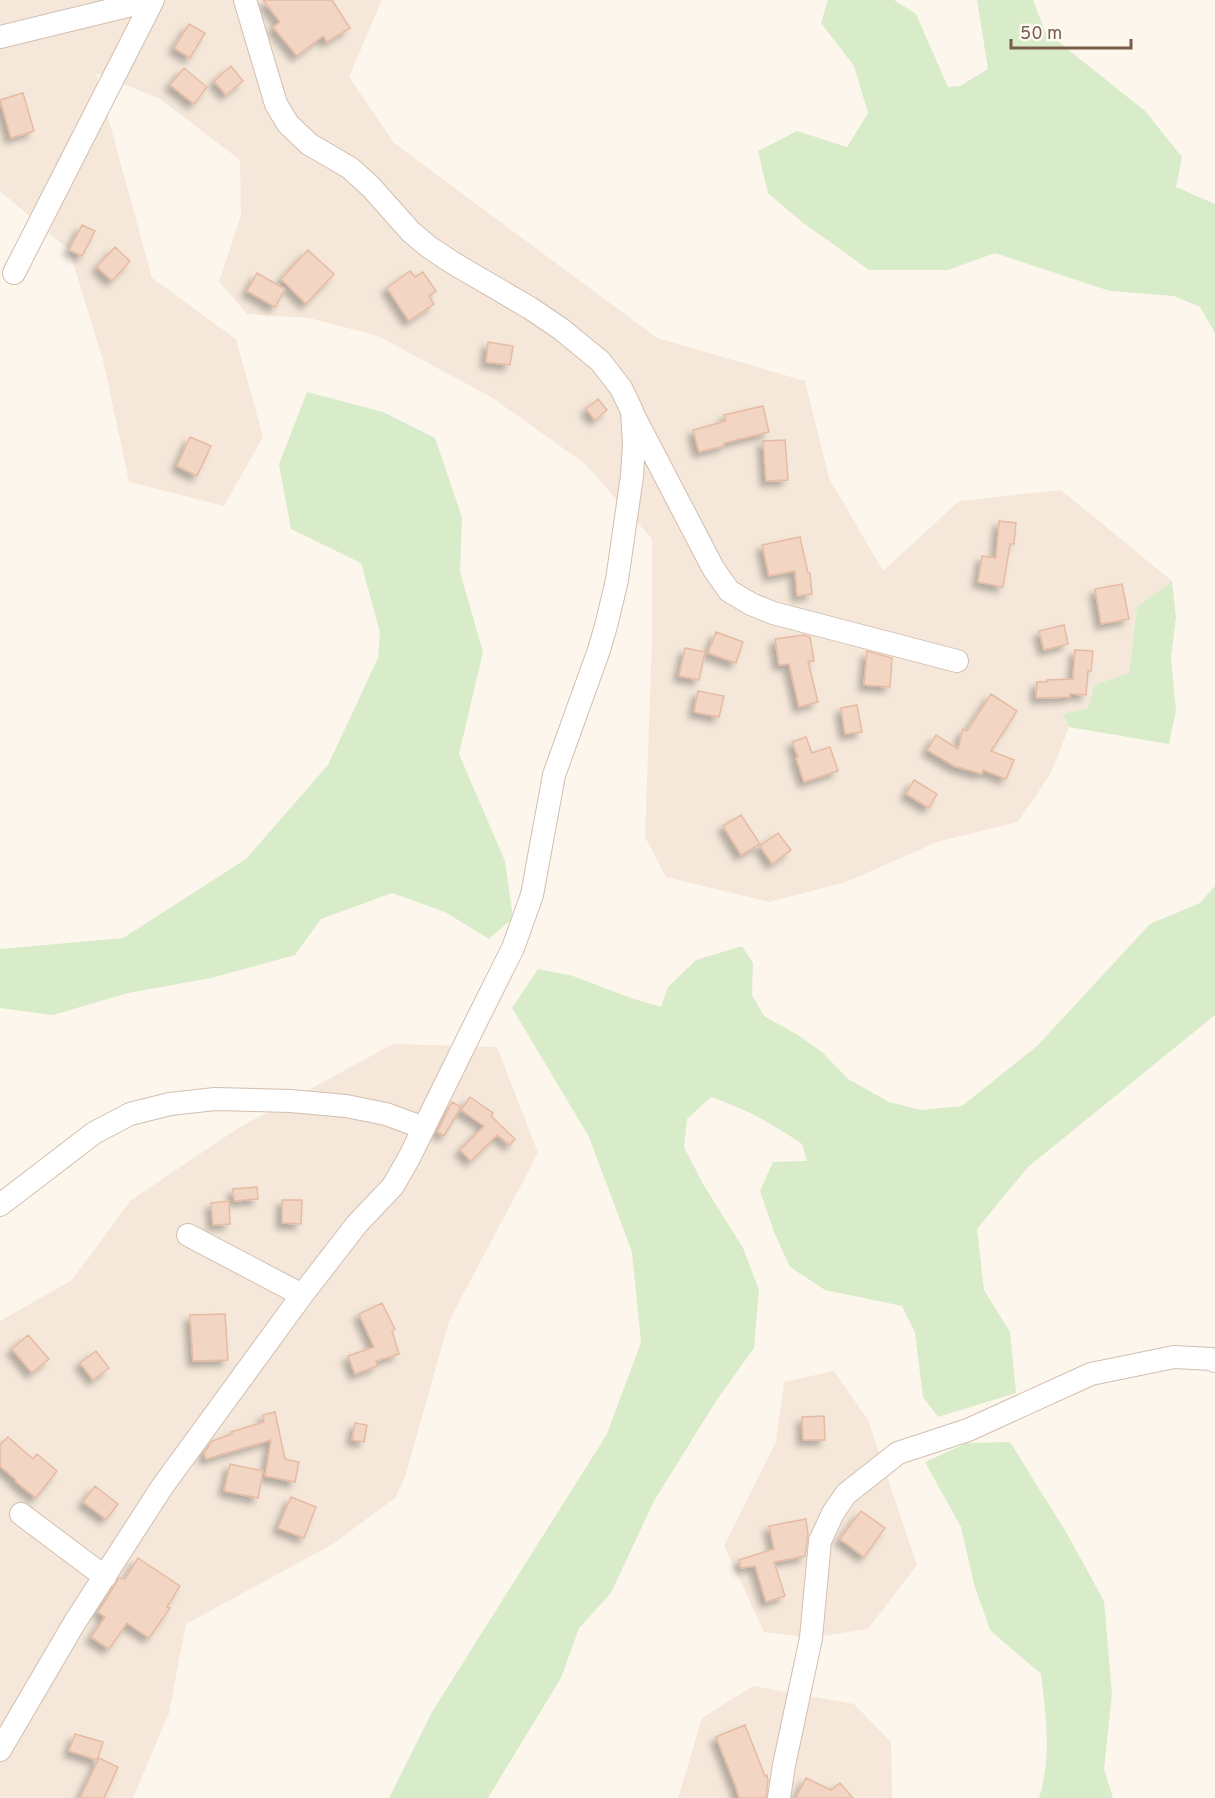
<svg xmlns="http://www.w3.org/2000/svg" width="1215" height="1798" font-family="Overpass,sans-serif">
  <defs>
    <filter id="shadow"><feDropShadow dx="-5.5" dy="5.5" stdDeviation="3" flood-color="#0004"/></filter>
  </defs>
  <rect width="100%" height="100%" fill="#fdf6ec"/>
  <path fill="#f5e8da" d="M 0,0 L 382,0 L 349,77 L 394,143 L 657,338 L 805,381 L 829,478 L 883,571 L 959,501 L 1061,490 L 1172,581 L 1137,607 L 1129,673 L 1094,685 L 1088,708 L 1063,714 L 1069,727 L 1051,773 L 1018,822 L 940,841 L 846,882 L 769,902 L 666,877 L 645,837 L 652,643 L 652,539 L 585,464 L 491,397 L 378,336 L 309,318 L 247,314 L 219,282 L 241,215 L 240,160 L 160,99 L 96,73 L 152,278 L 236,339 L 263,437 L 224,506 L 129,482 L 103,360 L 69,250 L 0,191 Z
    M 393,1044 L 497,1047 L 538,1153 L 449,1321 L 405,1477 L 395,1498 L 333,1544 L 186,1624 L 169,1713 L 133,1798 L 0,1798 L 0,1321 L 72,1280 L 131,1200 L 240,1127 Z
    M 834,1371 L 868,1420 L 917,1565 L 868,1629 L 811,1638 L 764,1632 L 724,1546 L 776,1442 L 784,1382 Z
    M 753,1686 L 854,1704 L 891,1742 L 892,1798 L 678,1798 L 702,1718 Z"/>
  <path fill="#d8ecc9" d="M 828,0 L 894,0 L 916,14 L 948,87 L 960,86 L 988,69 L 977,0 L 1033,0 L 1045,31 L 1145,111 L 1182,157 L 1176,187 L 1215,204 L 1215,333 L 1200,307 L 1174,296 L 1110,291 L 995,253 L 948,270 L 869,270 L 802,222 L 768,193 L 758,151 L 797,131 L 847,147 L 868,113 L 854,66 L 821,23 Z
    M 307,392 L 383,412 L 435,438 L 462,517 L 460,572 L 483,652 L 459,754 L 505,861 L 513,918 L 489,939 L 445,912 L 392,893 L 321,919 L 295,955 L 211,978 L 128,993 L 53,1015 L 0,1008 L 0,949 L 123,938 L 246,859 L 328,765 L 378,658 L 380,632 L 361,563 L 291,529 L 279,464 Z
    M 1172,581 L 1176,617 L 1171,658 L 1176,710 L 1169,744 L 1069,727 L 1063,714 L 1088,708 L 1094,685 L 1129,673 L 1137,607 Z
    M 1215,886 L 1215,1015 L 1028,1167 L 977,1229 L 984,1290 L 1010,1332 L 1016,1393 L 938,1417 L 923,1397 L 915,1333 L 902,1306 L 825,1290 L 790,1267 L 774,1232 L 760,1191 L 773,1162 L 807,1161 L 802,1144 C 773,1124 746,1109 711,1097 L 687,1119 L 684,1147 L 703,1184 L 743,1248 L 759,1290 L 754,1348 L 716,1401 L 654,1501 L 611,1593 L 579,1628 L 561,1678 L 488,1798 L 389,1798 L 432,1712 L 607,1434 L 641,1342 L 632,1252 L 589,1137 L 512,1008 L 538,969 L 573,976 L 631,998 L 661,1007 L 668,987 L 696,960 L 742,946 L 753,963 L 752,995 L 764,1016 L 798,1035 L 823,1053 L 848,1079 L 889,1102 L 921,1110 L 962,1106 L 1037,1046 L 1150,924 L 1200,903 Z
    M 1010,1442 L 1066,1532 L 1104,1601 L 1112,1694 L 1104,1769 L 1113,1798 L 1039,1798 C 1052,1756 1046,1717 1041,1674 L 990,1630 L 974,1584 L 961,1527 L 925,1462 L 967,1443 Z"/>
  <path fill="#f3d5c3" stroke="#e6bba3" stroke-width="1.5" filter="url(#shadow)" d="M 263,0 L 332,0 L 350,28 L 327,42 L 323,36 L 297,56 L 273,27 L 280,22 Z
    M 189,24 L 205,33 L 190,58 L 174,48 Z
    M 231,66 L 243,81 L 226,95 L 214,81 Z
    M 184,68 L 207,87 L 194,104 L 170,85 Z
    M 23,93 L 34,131 L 11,138 L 0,100 Z
    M 82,225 L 95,231 L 82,256 L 69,250 Z
    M 115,247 L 130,261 L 112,281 L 97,267 Z
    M 308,250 L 334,274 L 306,304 L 281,279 Z
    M 410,271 L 415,277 L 423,272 L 436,291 L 429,296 L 434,304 L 409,321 L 387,288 Z
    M 257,273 L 285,289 L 275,307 L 247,291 Z
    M 488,342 L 513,346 L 510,365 L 486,362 Z
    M 598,399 L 607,410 L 595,420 L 586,409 Z
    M 763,406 L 769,432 L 724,443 L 724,446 L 699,452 L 693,430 L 726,421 L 724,415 Z
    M 190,437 L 211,446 L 197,476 L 177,466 Z
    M 785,440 L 788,480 L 766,481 L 763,441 Z
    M 999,521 L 1016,523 L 1014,544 L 1010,544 L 1003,587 L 978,582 L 982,556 L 996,558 Z
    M 800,537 L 808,573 L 810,573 L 812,594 L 797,596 L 795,571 L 769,576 L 762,545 Z
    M 1122,584 L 1129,619 L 1101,624 L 1095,589 Z
    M 1064,625 L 1068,644 L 1044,650 L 1039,631 Z
    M 716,632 L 743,642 L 736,663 L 708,653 Z
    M 804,635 L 810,637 L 814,661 L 808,661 L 818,702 L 799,707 L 789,664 L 779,665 L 775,639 Z
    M 685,648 L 705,652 L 699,680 L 679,676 Z
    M 1075,650 L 1093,651 L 1091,671 L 1088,671 L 1086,695 L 1070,694 L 1070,697 L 1036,698 L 1037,682 L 1047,682 L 1047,680 L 1073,679 Z
    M 867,651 L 892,658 L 890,687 L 864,685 Z
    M 698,691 L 724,696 L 719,717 L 694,712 Z
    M 991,694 L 1017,711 L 991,751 L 1014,760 L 1006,779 L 983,770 L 982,774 L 954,766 L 927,750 L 936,735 L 958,749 L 963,729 L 967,731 Z
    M 857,705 L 862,732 L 845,734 L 841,708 Z
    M 806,737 L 812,753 L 830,747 L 838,771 L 804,782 L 796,758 L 798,757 L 792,742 Z
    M 914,780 L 937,794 L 929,808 L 906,794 Z
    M 741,815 L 760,844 L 741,855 L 723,826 Z
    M 778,833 L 791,850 L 772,864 L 760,846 Z
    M 470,1097 L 493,1113 L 491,1116 L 515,1139 L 510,1145 L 497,1135 L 471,1161 L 460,1150 L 484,1126 L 461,1110 Z
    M 452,1102 L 461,1107 L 444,1136 L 437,1132 Z
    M 257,1187 L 258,1199 L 234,1201 L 233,1189 Z
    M 282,1200 L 302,1200 L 301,1224 L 282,1223 Z
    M 229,1201 L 230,1224 L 213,1225 L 211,1203 Z
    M 382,1303 L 395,1329 L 392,1331 L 399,1354 L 376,1361 L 377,1366 L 355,1374 L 348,1356 L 374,1347 L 359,1314 Z
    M 225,1314 L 228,1360 L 193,1361 L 190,1315 Z
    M 28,1335 L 49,1359 L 32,1373 L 12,1349 Z
    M 96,1351 L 109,1368 L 93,1380 L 80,1363 Z
    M 275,1412 L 285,1459 L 299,1462 L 295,1482 L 265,1476 L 271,1440 L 206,1459 L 204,1453 L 212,1441 L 232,1434 L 231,1432 L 264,1422 L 263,1415 Z
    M 824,1416 L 825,1440 L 803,1440 L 802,1417 Z
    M 355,1423 L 367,1425 L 364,1442 L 352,1440 Z
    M 8,1437 L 33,1459 L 37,1454 L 57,1471 L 36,1498 L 15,1481 L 16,1480 L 0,1466 L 0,1445 Z
    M 230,1464 L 263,1471 L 258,1498 L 224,1491 Z
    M 95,1486 L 118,1504 L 106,1519 L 83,1502 Z
    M 291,1497 L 316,1507 L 304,1538 L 278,1528 Z
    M 861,1511 L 885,1528 L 864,1557 L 840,1539 Z
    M 806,1519 L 808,1534 L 805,1556 L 774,1562 L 785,1596 L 766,1602 L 755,1566 L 741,1568 L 739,1560 L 774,1549 L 769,1526 Z
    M 138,1558 L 180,1586 L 167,1607 L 170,1608 L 149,1638 L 127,1623 L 109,1649 L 91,1637 L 105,1617 L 98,1612 L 119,1578 L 125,1579 Z
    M 745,1725 L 765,1776 L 767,1775 L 768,1780 L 766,1798 L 739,1798 L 736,1787 L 716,1737 Z
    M 75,1734 L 103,1742 L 97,1760 L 69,1751 Z
    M 99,1758 L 118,1767 L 104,1798 L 80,1798 Z
    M 806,1778 L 831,1790 L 840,1783 L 853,1798 L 796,1798 Z"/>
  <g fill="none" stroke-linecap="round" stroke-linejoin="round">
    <g stroke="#d1beb0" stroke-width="24">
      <path id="minor" d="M 0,37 L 152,0
        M 14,273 L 153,0
        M 635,418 L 713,568 L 729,591 L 751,604 L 773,613 L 957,661
        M 0,1205 L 94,1133 L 130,1114 L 170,1104 L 215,1099 L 291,1101 L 346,1106 L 386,1114 L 424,1128
        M 188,1235 L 302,1295
        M 21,1514 L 105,1577
        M 0,1750 L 75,1622 L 162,1487 L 302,1295 L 357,1224 L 393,1186 L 409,1158 L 478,1018 L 513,948 L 532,895 L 554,775 L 599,650 L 607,622 L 617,580 L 632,476 L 634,444 L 632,411 L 621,388 L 600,361 L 561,329 L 530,308 L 453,263 L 429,247 L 411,232 L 371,187 L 350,168 L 309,144 L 288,124 L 276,104 L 245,0
        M 779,1798 L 784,1765 L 811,1638 L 820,1541 L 833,1513 L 846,1494 L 898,1453 L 968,1430 L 1091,1374 L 1174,1357 L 1212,1359 L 1215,1361"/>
    </g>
    <use href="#minor" stroke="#fff" stroke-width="22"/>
  </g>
  <path d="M1011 39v9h120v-9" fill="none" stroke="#7a5c4d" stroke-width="3"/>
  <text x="1020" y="39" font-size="18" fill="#7a5c4d" stroke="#fffaf3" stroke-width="4.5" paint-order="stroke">50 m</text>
</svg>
